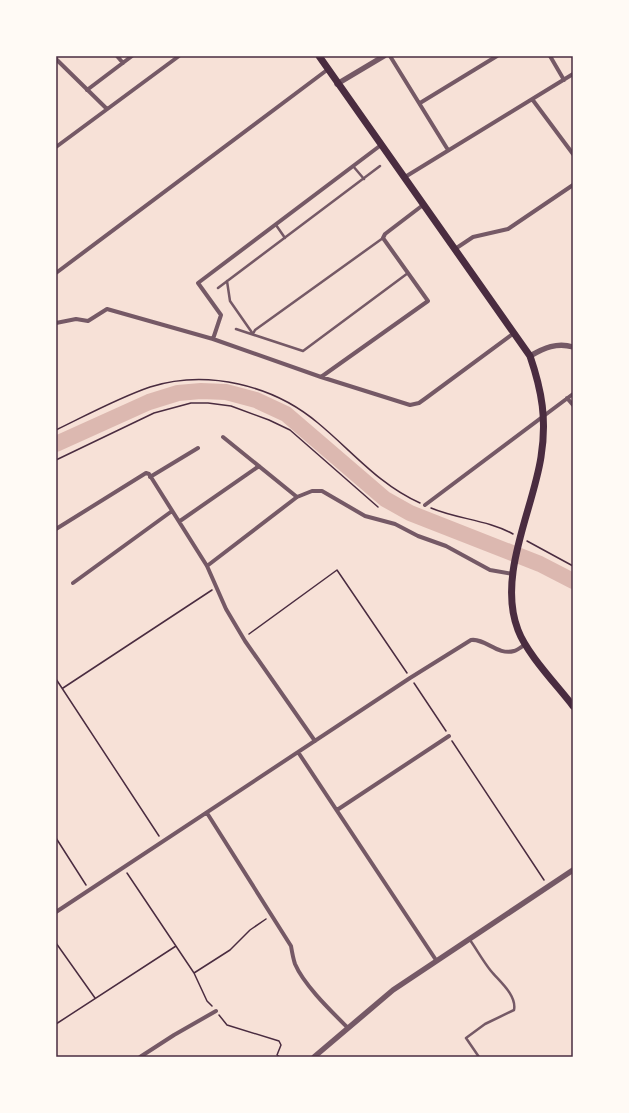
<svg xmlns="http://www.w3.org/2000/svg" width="629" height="1113" font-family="Poppins,sans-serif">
  <rect width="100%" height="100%" fill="#f7e1d7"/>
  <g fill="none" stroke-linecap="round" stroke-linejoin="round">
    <path stroke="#dcb8b0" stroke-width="16" d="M 56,444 L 149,402 L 178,393 L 201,391 L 226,392 L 256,400 L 286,414 L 385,499 L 410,513 L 540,564 L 573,581"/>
    <path stroke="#4a2c40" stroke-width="1.5" d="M 56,430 C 87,415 118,398 150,387 C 207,369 273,385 318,423 C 352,451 379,485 420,503
      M 56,460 L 154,413 L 191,403 L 208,403 L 231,406 L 269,420 L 290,430 L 378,507
      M 431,508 C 457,519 488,520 513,534
      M 527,541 L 573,566
      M 249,634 L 337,570 L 407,673
      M 56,679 L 159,836
      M 414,683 L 446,731
      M 63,688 L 212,590
      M 452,741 L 544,880
      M 56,838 L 86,885
      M 127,873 L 194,973 L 207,1001 L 212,1006
      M 56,943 L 95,998
      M 194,973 L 230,950 L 250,930 L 266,919
      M 219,1015 L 227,1025 L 279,1041 L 281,1045 L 277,1055 L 280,1057
      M 56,1024 L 176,946"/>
    <path stroke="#755966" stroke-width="2.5" d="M 353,166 L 364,179
      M 276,225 L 285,238
      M 227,281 L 230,301 L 253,334 L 255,330 L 383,238
      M 218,288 L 380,166
      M 236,329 L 303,351 L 408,273
      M 470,940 C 477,950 483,961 491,971 C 499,981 517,995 514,1010 L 485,1024 L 466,1038 L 479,1057"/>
    <path stroke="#755966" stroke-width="4" d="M 117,56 L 123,63
      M 390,56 L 448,150
      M 550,56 L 564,80
      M 56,59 L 107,109
      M 87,90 L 132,56
      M 532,99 L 573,154
      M 420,103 L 497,56
      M 56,147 L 179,56
      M 405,177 L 573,74
      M 455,249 L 473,237 L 508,229 L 573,185
      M 56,273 L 327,70
      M 56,323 L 76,319 L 88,321 L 107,309 L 213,339 L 321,377 L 410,405 L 419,403 L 426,398 L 514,333
      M 213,339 L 221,315 L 198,283 L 381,145
      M 321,377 L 428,301 L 383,238 L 385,234 L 423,205
      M 567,398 L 573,405
      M 223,437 L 297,497
      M 150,477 L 198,448
      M 425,505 L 573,394
      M 180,521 L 259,466
      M 56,529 L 146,473 L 149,474 L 207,566 L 226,609 L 245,641 L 315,741
      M 207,566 L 297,497 L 312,491 L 322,491 L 365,516 L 395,524 L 418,536 L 446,546 L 490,570 L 513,574
      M 73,583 L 172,511
      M 298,752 L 436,960
      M 337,810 L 449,736
      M 207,813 L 291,946 C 292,952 293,958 295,964 C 304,985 331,1011 347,1027
      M 56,912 L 410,678 L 471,640 C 485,638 498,656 514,651 C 518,650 522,646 526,644
      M 140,1057 L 174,1035 L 216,1011"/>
    <path stroke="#755966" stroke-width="5.5" d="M 337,84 L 384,56
      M 530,356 C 544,348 557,342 573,347
      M 314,1057 L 393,990 L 573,870"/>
    <path stroke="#4a2c40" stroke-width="7" d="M 319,56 L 530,356 C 542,391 547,420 541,457 C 533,510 497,576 518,630 C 527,654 556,684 573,706"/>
  </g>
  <rect width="629" height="1113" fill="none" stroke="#fffaf5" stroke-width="114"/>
  <rect x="57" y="57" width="515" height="999" fill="none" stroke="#4a2c40" stroke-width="1.5"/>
</svg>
